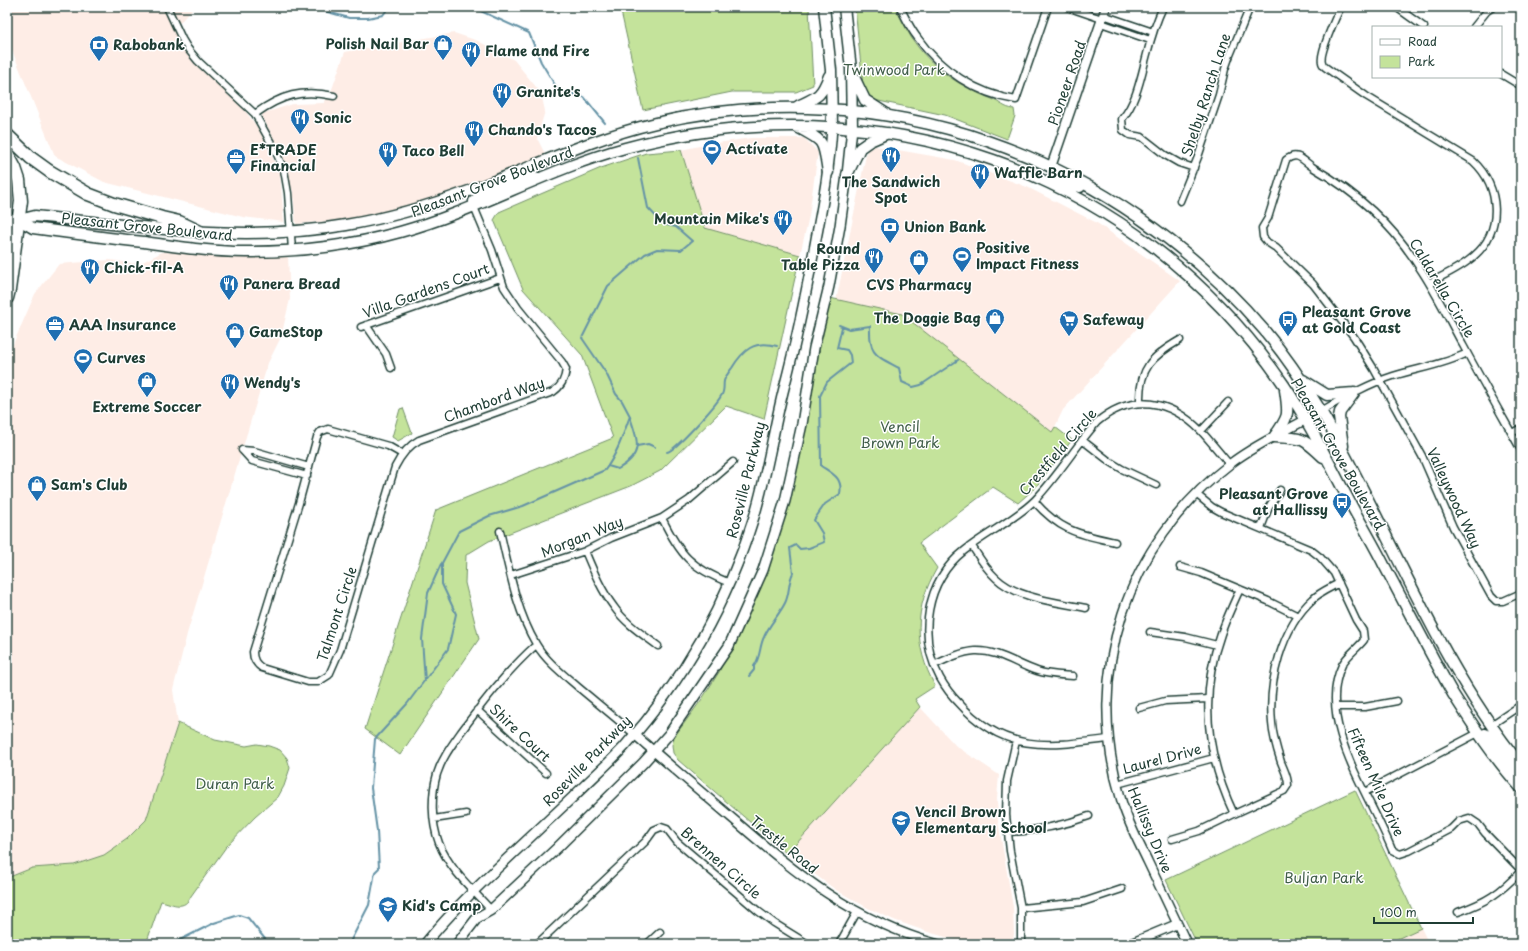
<svg xmlns="http://www.w3.org/2000/svg" width="1528" height="951" font-family="'Playpen Sans',sans-serif">
  <rect width="100%" height="100%" fill="#fff"/>
  <filter id="ink" filterUnits="userSpaceOnUse"><feTurbulence type="fractalNoise" baseFrequency=".025" numOctaves="2"/><feDisplacementMap in="SourceGraphic" scale="8" xChannelSelector="R" yChannelSelector="G"/><feConvolveMatrix kernelMatrix="1 2 1 2 8 2 1 2 1" color-interpolation-filters="sRGB"/></filter>
  <g filter="url(#ink)">
    <path fill="#feede6" d="M 7,7 L 194,7 L 175,28 L 181,48 L 243,108 L 260,131 L 280,174 L 284,222 L 243,217 L 104,182 L 55,156 L 7,38 Z
      M 454,33 L 478,41 L 514,60 L 541,93 L 545,111 L 537,138 L 545,154 L 491,179 L 416,205 L 350,219 L 296,224 L 293,192 L 277,145 L 261,114 L 293,104 L 324,103 L 332,89 L 345,52 Z
      M 751,138 L 804,138 L 818,152 L 809,216 L 800,255 L 705,228 L 681,150 L 704,145 Z
      M 875,146 L 955,160 L 1027,187 L 1097,223 L 1180,281 L 1063,410 L 1052,433 L 836,301 L 867,150 Z
      M 162,252 L 288,256 L 290,299 L 281,337 L 268,363 L 187,634 L 173,690 L 178,723 L 146,820 L 127,839 L 104,855 L 74,865 L 32,868 L 7,878 L 7,358 L 35,294 L 59,264 L 110,260 L 139,264 Z
      M 920,707 L 956,746 L 999,775 L 997,798 L 998,821 L 1013,907 L 1014,934 L 1012,944 L 978,944 L 963,942 L 928,932 L 894,920 L 868,908 L 836,890 L 787,854 Z
      M 1421,928 L 1429,944 L 1386,944 Z"/>
    <path fill="#c4e39b" stroke="#729068" d="M 620,7 L 809,7 L 813,85 L 796,92 L 732,92 L 643,110 Z
      M 855,7 L 895,7 C 900,17 905,27 911,37 C 930,67 960,87 992,99 C 1001,103 1004,108 1014,109 L 1015,116 L 1007,139 L 945,115 L 874,100 L 867,95 L 863,86 Z
      M 681,150 L 705,228 L 800,255 L 764,419 L 726,406 L 660,471 L 631,486 L 489,541 L 466,555 L 465,583 L 479,639 L 400,755 L 365,729 L 436,510 L 613,438 L 582,355 L 523,289 L 494,220 L 499,212 L 601,168 L 646,153 Z
      M 830,298 L 902,314 L 1052,432 L 1055,427 L 1072,440 L 1035,488 L 1018,503 L 993,487 L 919,543 L 937,568 C 914,608 913,645 935,686 L 915,699 L 920,707 L 787,854 L 678,760 L 673,753 L 672,745 L 674,737 L 702,699 L 719,672 L 761,579 L 793,475 Z
      M 403,408 L 412,433 L 398,441 L 392,437 L 400,409 Z
      M 178,723 L 215,740 L 246,746 L 257,744 L 269,746 L 280,750 L 287,758 L 290,768 L 284,786 L 278,797 L 255,817 L 226,847 L 191,896 C 184,911 174,904 161,901 L 146,944 L 7,944 L 7,878 L 32,868 L 74,865 L 104,855 L 127,839 L 146,820 Z
      M 1355,790 L 1421,928 L 1386,944 L 1197,944 L 1166,880 Z"/>
    <g fill="none" stroke-linecap="round" stroke-linejoin="round">
      <path stroke="#6593a6" stroke-width="2" d="M 310,7 L 349,18 L 368,18 L 383,15 L 389,7
        M 472,7 L 529,33 L 541,62 L 558,90 L 584,97 L 605,123
        M 839,325 L 849,329 L 870,326 C 869,355 875,355 899,368 L 902,382 L 913,387 L 921,385 L 958,360
        M 637,446 L 648,444 L 655,447
        M 667,452 C 675,451 716,405 721,396 C 725,391 723,386 724,381 C 725,377 729,372 732,368 C 743,350 754,340 777,346
        M 608,466 L 618,469 C 644,454 638,442 630,417
        M 749,676 L 754,670 L 754,666 C 761,657 759,647 764,637 C 769,625 779,615 785,603 C 790,593 788,582 793,573 L 790,548 L 796,545 L 800,549 L 809,548 L 824,542 L 822,533 L 814,520 L 825,504 L 840,494 C 843,478 833,474 821,466 L 820,396 L 827,382 L 851,363 L 850,355 L 847,350 L 837,348 L 842,327
        M 425,681 L 422,639 L 428,593 L 441,564
        M 172,944 L 214,923 L 239,915 L 248,918 L 269,944
        M 349,944 L 369,905 L 375,872 L 379,868 L 377,831 L 371,788 L 375,739 L 407,704 L 448,649 L 456,614 L 442,584 L 442,563 L 459,531 L 489,516 L 523,506 L 605,470 C 617,454 623,435 630,416 L 622,401 L 616,394 L 606,373 L 582,338 L 608,286 L 645,254 L 657,249 L 681,250 L 692,241 L 676,227 L 663,224 L 648,208 L 638,158"/>
      <g stroke="#1f3d34" stroke-width="9">
        <path id="minor" d="M 167,7 L 182,39 L 188,49 L 198,61 L 255,114 L 275,150 L 284,170 L 288,193 L 292,250
          M 900,7 C 905,17 910,28 917,37 C 940,70 977,94 1016,100 L 1048,7
          M 1067,7 L 1102,19
          M 1163,7 C 1156,22 1151,38 1147,54 C 1141,76 1137,101 1122,119 L 1123,130 L 1130,135 L 1142,137 L 1165,155 L 1179,163 L 1194,168
          M 1341,7 C 1336,16 1319,54 1322,62 C 1322,64 1324,66 1325,67 L 1366,96 L 1473,161 C 1501,187 1503,231 1474,256 C 1461,268 1444,275 1429,283
          M 1396,7 L 1424,27
          M 1103,15 L 1153,32
          M 1101,23 L 1150,40
          M 1474,27 L 1487,11 L 1493,7
          M 1501,74 L 1521,86
          M 255,114 C 281,95 302,89 334,96
          M 1180,201 L 1198,157 L 1219,95 L 1225,69 L 1230,55 L 1250,7
          M 366,325 L 386,354 L 391,368
          M 361,327 L 500,278
          M 1140,402 C 1139,368 1152,356 1180,340
          M 1321,411 C 1344,398 1368,384 1393,376 C 1418,368 1444,365 1467,353
          M 1201,431 L 1228,402
          M 1512,433 L 1521,428
          M 1082,440 L 1109,461 L 1122,469 L 1156,485
          M 242,450 L 252,461 L 307,476
          M 242,450 L 254,451 L 309,467
          M 1521,450 C 1502,416 1482,381 1464,347 C 1449,320 1436,292 1419,267 C 1393,225 1357,193 1314,168 C 1304,162 1298,150 1286,160 L 1268,218 L 1262,228 L 1263,237 L 1267,242 L 1276,248 L 1313,284 L 1354,337 L 1374,369 L 1422,456 L 1453,527 L 1491,596 L 1496,601 L 1503,601 L 1521,593
          M 402,454 L 388,446 L 328,429 L 320,432 L 317,437 L 299,503 L 253,652 C 253,660 256,664 262,668 L 308,682 L 318,682 L 329,675 L 340,650 L 395,467 C 401,455 408,446 419,440 L 553,392 C 562,386 565,379 566,369 L 562,362 L 518,308 L 504,287 L 492,250 L 474,207
          M 1196,494 L 1212,507 L 1221,512 L 1311,550 L 1320,557 L 1334,573 L 1356,620 L 1363,631 L 1364,640 C 1357,649 1347,655 1342,665 C 1315,722 1372,798 1392,850 L 1400,854 L 1409,851 L 1451,829 L 1459,821 L 1469,818 L 1478,824 L 1485,833 L 1521,870
          M 1034,501 C 1060,531 1078,534 1115,542
          M 662,518 C 680,555 691,568 730,583
          M 1261,528 L 1269,507 L 1280,490
          M 500,531 C 509,569 516,610 536,644 C 546,661 563,674 578,687 C 597,703 616,718 634,734
          M 972,546 C 979,557 986,569 996,578 C 1018,599 1057,602 1086,608
          M 585,551 C 593,570 601,590 614,607 C 625,623 642,634 658,646
          M 1180,567 L 1201,573 L 1268,601 L 1298,616
          M 511,575 L 585,551 L 611,538 L 662,518 L 689,500 L 733,462
          M 1240,589 C 1233,604 1226,619 1221,634 C 1199,695 1207,757 1234,814 L 1284,791 L 1288,785 C 1288,776 1284,770 1281,762 C 1277,750 1273,737 1272,723 C 1268,682 1281,628 1313,599 C 1320,592 1330,588 1339,583
          M 1150,632 L 1185,637 L 1217,645
          M 934,665 C 947,659 961,652 975,651 C 998,650 1016,664 1037,671 C 1049,675 1061,675 1073,676
          M 1336,707 L 1365,707 L 1397,701
          M 1139,708 L 1165,701 L 1208,699
          M 477,710 L 546,773
          M 1491,725 L 1521,705
          M 1108,739 C 1047,747 1003,753 958,702 C 951,695 945,687 940,678 C 917,636 926,581 964,551 C 985,534 1016,519 1035,500 C 1058,476 1075,447 1097,422 C 1132,392 1170,400 1201,431 C 1211,442 1220,453 1229,464
          M 1016,741 L 1007,781 L 1006,815 L 1010,851 L 1021,908 L 1021,944
          M 1117,784 L 1214,758
          M 1365,792 L 1478,733
          M 434,819 L 466,814
          M 1008,832 C 1036,831 1062,826 1089,816
          M 1172,839 L 1199,831 L 1234,814
          M 1021,908 L 1083,902 L 1122,889
          M 491,910 C 472,889 449,869 439,843 C 431,822 431,795 437,774 C 442,758 452,745 461,732 C 484,701 507,671 536,645
          M 1458,912 C 1487,902 1500,893 1521,871
          M 537,944 L 646,841 L 654,830 L 661,827 L 667,829 L 677,842 L 758,911 L 774,923 L 808,944
          M 647,944 L 660,932
          M 839,944 L 857,912"/>
      </g>
      <g stroke="#1f3d34" stroke-width="11">
        <path id="tertiary" d="M 1051,167 L 1106,7
          M 634,734 C 667,763 700,791 733,819 C 798,875 852,920 937,944
          M 1129,944 L 1177,924
          M 1187,944 C 1174,917 1161,889 1148,862 C 1138,841 1127,821 1121,799 C 1083,673 1126,544 1230,464 C 1253,446 1280,434 1305,420"/>
      </g>
      <g stroke="#1f3d34" stroke-width="12">
        <path id="secondary" d="M 1305,420 L 1321,411
          M 425,944 C 445,919 467,897 490,875 C 518,849 545,823 573,797 C 590,780 608,764 624,747 C 684,680 727,603 754,517 C 767,475 773,431 784,388 C 797,339 807,289 816,239 C 823,202 830,165 832,126
          M 457,944 L 477,918 L 491,910 L 557,848 L 643,763 L 669,734 L 729,646 L 763,570 L 785,501 L 802,424 L 814,348 L 829,286 L 840,226 L 847,175 L 852,128"/>
      </g>
      <g stroke="#1f3d34" stroke-width="13">
        <path id="primary" d="M 824,7 L 831,70 L 832,126
          M 844,7 L 851,69 L 852,128
          M 854,77 L 865,100 L 885,113
          M 798,106 C 817,97 821,97 829,76
          M 797,127 C 826,142 823,141 828,172
          M 847,175 L 860,148 L 870,141 L 888,133
          M 1048,181 C 1058,177 1069,184 1080,187
          M 474,207 L 474,201 L 480,196 L 528,175 L 532,172 L 536,164
          M 7,218 L 19,220 L 33,228 C 70,233 107,238 144,242 C 178,247 212,252 246,252 C 297,252 350,246 400,232 C 477,211 547,169 625,148 C 877,81 1135,168 1284,385 C 1311,425 1332,469 1355,512 C 1365,530 1375,547 1384,565 C 1407,608 1429,652 1453,694 C 1474,727 1495,759 1521,788
          M 19,220 L 35,216 C 138,226 243,243 346,225 C 388,218 429,206 469,191 C 531,168 591,138 656,123 C 882,71 1114,155 1264,330 C 1285,355 1304,383 1321,411 C 1389,528 1435,659 1521,765
          M 1303,380 L 1327,395 L 1354,393
          M 1274,437 C 1303,438 1302,437 1323,457
          M 1274,437 C 1289,416 1289,416 1285,390
          M 1343,446 L 1339,417 L 1340,412 L 1354,393
          M 1485,734 L 1490,738 L 1521,776"/>
      </g>
      <g stroke="#1f3d34" stroke-width="15">
        <path id="motorway" d="M 7,135 L 31,158 L 49,171 L 88,194 L 114,204 L 162,218 L 179,222 L 200,232
          M 7,153 L 15,168 L 19,180 L 21,201 L 9,290 L 7,298"/>
      </g>
      <use href="#minor" stroke="#fff" stroke-width="6"/>
      <use href="#tertiary" stroke="#fff" stroke-width="8"/>
      <use href="#secondary" stroke="#fff" stroke-width="9"/>
      <use href="#primary" stroke="#fff" stroke-width="10"/>
      <use href="#motorway" stroke="#fff" stroke-width="12"/>
    </g>
  </g>
  <defs>
    <g id="shop-pin" transform="scale(1)"><path d="M0 17L-7.5 6A9.5 9.5 0 1 1 7.5 6Z" fill="#1f6fb2" stroke="#fff"/><path d="M-5-2.5h2.3a2.7 3.5 0 0 1 5.4 0H5L5.5 6h-11ZM-1.5-2.5h3a1.5 2.3 0 0 0-3 0Z" fill="#fff"/></g>
    <g id="bank-pin" transform="scale(1)"><path d="M0 17L-7.5 6A9.5 9.5 0 1 1 7.5 6Z" fill="#1f6fb2" stroke="#fff"/><path d="M-6-4H6V4H-6ZM0-2.3a2.3 2.3 0 1 0 0 4.6a2.3 2.3 0 1 0 0-4.6Z" fill="#fff"/></g>
    <g id="restaurant-pin" transform="scale(1)"><path d="M0 17L-7.5 6A9.5 9.5 0 1 1 7.5 6Z" fill="#1f6fb2" stroke="#fff"/><path d="M-5-6h1v4h1v-4h1v4h1v-4h1v5L-1.5 .5V6h-2V.5L-5-1ZM5-6V6H3V1.5H1.5Q1.5-4 5-6Z" fill="#fff"/></g>
    <g id="stadium-pin" transform="scale(1)"><path d="M0 17L-7.5 6A9.5 9.5 0 1 1 7.5 6Z" fill="#1f6fb2" stroke="#fff"/><path d="M0-5a6.5 5 0 1 0 0 10a6.5 5 0 1 0 0-10ZM-3.5-1.8h7v3.6h-7Z" fill="#fff"/></g>
    <g id="office-pin" transform="scale(1)"><path d="M0 17L-7.5 6A9.5 9.5 0 1 1 7.5 6Z" fill="#1f6fb2" stroke="#fff"/><path d="M-6-3h4V-5.5h4V-3h4V5H-6ZM-1-4.5V-3h2v-1.5ZM-6 0V1H6V0Z" fill="#fff"/></g>
    <g id="supermarket-pin" transform="scale(1)"><path d="M0 17L-7.5 6A9.5 9.5 0 1 1 7.5 6Z" fill="#1f6fb2" stroke="#fff"/><path d="M-6-5.5h2.5l.6 2H6L4.5 2H-2.5L-4.4-4H-6ZM-1.5 3.2a1.3 1.3 0 1 0 .1 0ZM3 3.2a1.3 1.3 0 1 0 .1 0Z" fill="#fff"/></g>
    <g id="bus-pin" transform="scale(1)"><path d="M0 17L-7.5 6A9.5 9.5 0 1 1 7.5 6Z" fill="#1f6fb2" stroke="#fff"/><path d="M-5-6H5V4H4V6H2V4H-2V6H-4V4H-5ZM-3.5-4V0h7V-4ZM-3.5 1.2v1.5H-2V1.2ZM2 1.2v1.5H3.5V1.2Z" fill="#fff"/></g>
    <g id="school-pin" transform="scale(1)"><path d="M0 17L-7.5 6A9.5 9.5 0 1 1 7.5 6Z" fill="#1f6fb2" stroke="#fff"/><path d="M0-5L7-2L0 1L-7-2ZM-4 1L0 2.5L4 1V4Q0 6-4 4Z" fill="#fff"/></g>
  </defs>
  <g fill-rule="evenodd">
    <use href="#shop-pin" x="443" y="44"/>
    <use href="#bank-pin" x="99" y="45"/>
    <use href="#restaurant-pin" x="471" y="51"/>
    <use href="#restaurant-pin" x="502" y="92"/>
    <use href="#restaurant-pin" x="300" y="118"/>
    <use href="#restaurant-pin" x="474" y="130"/>
    <use href="#stadium-pin" x="712" y="149"/>
    <use href="#restaurant-pin" x="388" y="151"/>
    <use href="#restaurant-pin" x="891" y="156"/>
    <use href="#office-pin" x="236" y="158"/>
    <use href="#restaurant-pin" x="980" y="173"/>
    <use href="#restaurant-pin" x="783" y="219"/>
    <use href="#bank-pin" x="890" y="227"/>
    <use href="#stadium-pin" x="962" y="256"/>
    <use href="#restaurant-pin" x="874" y="257"/>
    <use href="#shop-pin" x="919" y="259"/>
    <use href="#restaurant-pin" x="90" y="268"/>
    <use href="#restaurant-pin" x="229" y="284"/>
    <use href="#shop-pin" x="995" y="318"/>
    <use href="#supermarket-pin" x="1069" y="320"/>
    <use href="#bus-pin" x="1288" y="320"/>
    <use href="#office-pin" x="55" y="325"/>
    <use href="#shop-pin" x="235" y="332"/>
    <use href="#stadium-pin" x="83" y="358"/>
    <use href="#shop-pin" x="147" y="381"/>
    <use href="#restaurant-pin" x="230" y="383"/>
    <use href="#shop-pin" x="37" y="485"/>
    <use href="#bus-pin" x="1342" y="502"/>
    <use href="#school-pin" x="901" y="820"/>
    <use href="#school-pin" x="388" y="906"/>
  </g>
  <g text-anchor="middle" stroke-width="3" stroke-linejoin="round" paint-order="stroke">
    <g font-size="14" font-weight="bold" fill="#1f3d34" stroke="#fff" text-anchor="start">
      <text x="429" y="49" text-anchor="end">Polish Nail Bar</text>
      <text x="113" y="50">Rabobank</text>
      <text x="485" y="56">Flame and Fire</text>
      <text x="516" y="97">Granite's</text>
      <text x="314" y="123">Sonic</text>
      <text x="488" y="135">Chando's Tacos</text>
      <text x="726" y="154">Actívate</text>
      <text x="250" y="155">E*TRADE<tspan x="250" dy="16">Financial</tspan></text>
      <text x="402" y="156">Taco Bell</text>
      <text x="994" y="178">Waffle Barn</text>
      <text x="891" y="187" text-anchor="middle">The Sandwich<tspan x="891" dy="16">Spot</tspan></text>
      <text x="769" y="224" text-anchor="end">Mountain Mike's</text>
      <text x="904" y="232">Union Bank</text>
      <text x="976" y="253">Positive<tspan x="976" dy="16">Impact Fitness</tspan></text>
      <text x="860" y="254" text-anchor="end">Round<tspan x="860" dy="16">Table Pizza</tspan></text>
      <text x="104" y="273">Chick-fil-A</text>
      <text x="243" y="289">Panera Bread</text>
      <text x="919" y="290" text-anchor="middle">CVS Pharmacy</text>
      <text x="1302" y="317">Pleasant Grove<tspan x="1302" dy="16">at Gold Coast</tspan></text>
      <text x="981" y="323" text-anchor="end">The Doggie Bag</text>
      <text x="1083" y="325">Safeway</text>
      <text x="69" y="330">AAA Insurance</text>
      <text x="249" y="337">GameStop</text>
      <text x="97" y="363">Curves</text>
      <text x="244" y="388">Wendy's</text>
      <text x="147" y="412" text-anchor="middle">Extreme Soccer</text>
      <text x="51" y="490">Sam's Club</text>
      <text x="1328" y="499" text-anchor="end">Pleasant Grove<tspan x="1328" dy="16">at Hallissy</tspan></text>
      <text x="915" y="817">Vencil Brown<tspan x="915" dy="16">Elementary School</tspan></text>
      <text x="402" y="911">Kid's Camp</text>
    </g>
    <g font-size="14" fill="#405e49" stroke="#fff">
      <text x="894" y="75">Twinwood Park</text>
      <text x="900" y="432">Vencil<tspan x="900" dy="16">Brown Park</tspan></text>
      <text x="235" y="789">Duran Park</text>
      <text x="1324" y="883">Buljan Park</text>
    </g>
    <g font-size="14" fill="#1f3d34" stroke="#fff">
      <text transform="translate(1067 83) rotate(-71)" y="5">Pioneer Road</text>
      <text transform="translate(1206 95) rotate(-72)" y="5">Shelby Ranch Lane</text>
      <text transform="translate(492 182) rotate(-21)" y="5">Pleasant Grove Boulevard</text>
      <text transform="translate(147 227) rotate(6)" y="5">Pleasant Grove Boulevard</text>
      <text transform="translate(1442 288) rotate(59)" y="5">Caldarella Circle</text>
      <text transform="translate(426 291) rotate(-20)" y="5">Villa Gardens Court</text>
      <text transform="translate(494 400) rotate(-20)" y="5">Chambord Way</text>
      <text transform="translate(1058 452) rotate(-49)" y="5">Crestfield Circle</text>
      <text transform="translate(1338 454) rotate(60)" y="5">Pleasant Grove Boulevard</text>
      <text transform="translate(746 480) rotate(-76)" y="5">Roseville Parkway</text>
      <text transform="translate(1454 498) rotate(65)" y="5">Valleywood Way</text>
      <text transform="translate(582 537) rotate(-22)" y="5">Morgan Way</text>
      <text transform="translate(337 614) rotate(-72)" y="5">Talmont Circle</text>
      <text transform="translate(520 733) rotate(43)" y="5">Shire Court</text>
      <text transform="translate(1162 759) rotate(-15)" y="5">Laurel Drive</text>
      <text transform="translate(587 761) rotate(-46)" y="5">Roseville Parkway</text>
      <text transform="translate(1376 782) rotate(66)" y="5">Fifteen Mile Drive</text>
      <text transform="translate(1150 830) rotate(67)" y="5">Hallissy Drive</text>
      <text transform="translate(784 845) rotate(39)" y="5">Trestle Road</text>
      <text transform="translate(721 863) rotate(41)" y="5">Brennen Circle</text>
    </g>
  </g>
  <rect width="1528" height="951" fill="none" stroke="#fff" stroke-width="24"/>
  <rect x="12" y="12" width="1504" height="927" fill="none" stroke="#1f3d34" stroke-width="1.5" filter="url(#ink)"/>
  <rect x="1372" y="26" width="130" height="52" fill="#ffffff" stroke="#a5b1ae"/>
  <rect x="1380" y="39" width="20" height="6" fill="#ffffff" stroke="#a5b1ae"/>
  <text x="1408" y="46" font-size="12" fill="#1f3d34">Road</text>
  <rect x="1380" y="56" width="20" height="12" fill="#c4e39b" stroke="#a5b1ae"/>
  <text x="1408" y="66" font-size="12" fill="#1f3d34">Park</text>
  <path d="M1374 917v6h99v-6" fill="none" stroke="#1f3d34" stroke-width="2"/>
  <text x="1380" y="917" font-size="12" fill="#1f3d34" stroke="#ffffff" stroke-width="3" paint-order="stroke">100 m</text>
</svg>
